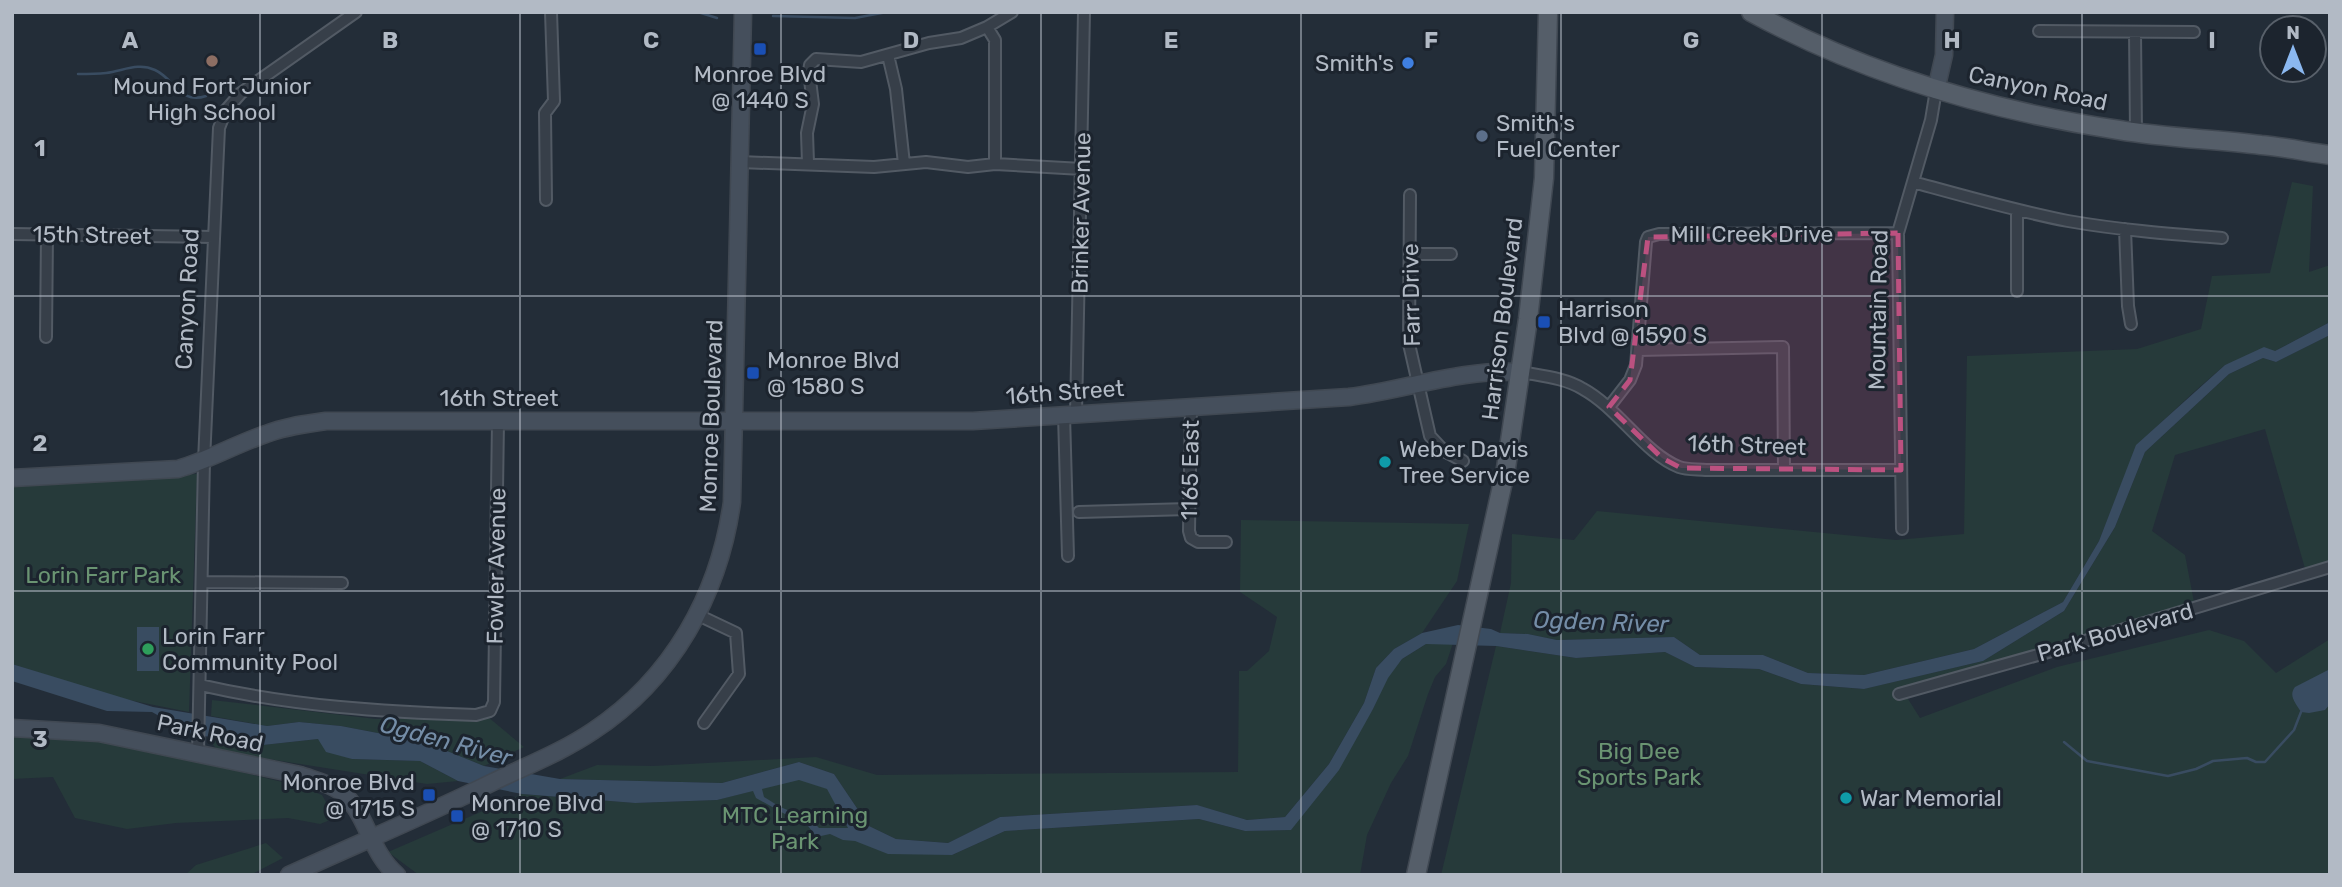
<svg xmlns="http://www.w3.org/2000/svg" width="2342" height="887" font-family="Rubik,sans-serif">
  <rect width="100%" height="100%" fill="#232d38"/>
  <path fill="#263a3a" d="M 2292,182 L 2313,186 L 2309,272 L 2330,265 L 2330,322 L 2275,351 L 2225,365 L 2195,391 L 2137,445 L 2099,541 L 2063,602 L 1974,649 L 1864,675 L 1808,673 L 1763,655 L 1700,655 L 1674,637 L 1557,640 L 1528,634 L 1500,633 L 1511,583 L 1512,534 L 1574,540 L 1597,511 L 1896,540 L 1964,534 L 1967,356 L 2137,349 L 2201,329 L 2212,276 L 2270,273 Z
    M 2330,335 L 2330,565 L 2306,572 L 2265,429 L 2175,455 L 2152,531 L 2185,555 L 2194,602 L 1903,691 L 1920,718 L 2057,667 L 2209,630 L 2244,641 L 2276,673 L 2330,639 L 2330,875 L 1441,875 L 1496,646 L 1576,658 L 1665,652 L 1695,667 L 1759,669 L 1801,684 L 1863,689 L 1983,661 L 2064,611 L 2115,527 L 2145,452 L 2229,374 L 2263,358 L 2276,362 Z
    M 197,474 L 189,712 L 114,697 L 12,664 L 12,485 Z
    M 1241,520 L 1469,524 L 1457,581 L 1422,633 L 1394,649 L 1376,668 L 1364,703 L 1329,764 L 1285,817 L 1247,820 L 1196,805 L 1000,817 L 948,843 L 896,839 L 869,826 L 834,774 L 799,762 L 722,783 L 560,779 L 597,765 L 653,766 L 816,757 L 877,775 L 1238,772 L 1239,671 L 1247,671 L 1269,651 L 1277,617 L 1240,592 Z
    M 1453,643 L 1446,664 L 1435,677 L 1428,694 L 1408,756 L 1391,783 L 1367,835 L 1360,875 L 419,875 L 388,852 L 522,794 L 635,803 L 716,800 L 799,779 L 828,789 L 855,841 L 952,855 L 1005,831 L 1199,819 L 1245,831 L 1290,830 L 1373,709 L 1387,678 L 1402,659 L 1426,644 Z
    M 212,700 L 376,719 L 488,717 L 524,747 L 484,766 L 425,742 L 341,726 L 299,722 L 267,726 L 211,716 Z
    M 12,734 L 100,738 L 299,786 L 322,795 L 335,818 L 320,824 L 288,818 L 176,823 L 127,829 L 75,818 L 53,777 L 12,779 Z
    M 207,737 L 263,745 L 318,739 L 352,759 L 420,761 L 458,781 L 427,784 L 218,751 Z
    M 266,843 L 283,858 L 250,875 L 185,875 L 196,865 Z"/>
  <path fill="#394c61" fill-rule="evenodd" d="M 2330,322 L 2330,335 L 2276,362 L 2263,358 L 2229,374 L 2145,452 L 2115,527 L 2064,611 L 1983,661 L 1864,689 L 1801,684 L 1759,669 L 1695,667 L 1665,652 L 1576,658 L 1496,646 L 1426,644 L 1402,659 L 1388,678 L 1373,709 L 1339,770 L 1291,830 L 1245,831 L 1199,819 L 1005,831 L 952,855 L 888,854 L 855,841 L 843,840 L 830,834 L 821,836 L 815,835 L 805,822 L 792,818 L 756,798 L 753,791 L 717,800 L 635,803 L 522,794 L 458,781 L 420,761 L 352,759 L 326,752 L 318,739 L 263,745 L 191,734 L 152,712 L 107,711 L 12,681 L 12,664 L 153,707 L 267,726 L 299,722 L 341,726 L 425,742 L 484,766 L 560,779 L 722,783 L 799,762 L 834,774 L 869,826 L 896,839 L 948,843 L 1000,817 L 1197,805 L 1247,820 L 1285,817 L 1329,764 L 1364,703 L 1376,668 L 1394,649 L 1422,633 L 1458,625 L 1491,629 L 1500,633 L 1528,634 L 1557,640 L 1674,637 L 1700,655 L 1763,655 L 1808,673 L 1864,675 L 1974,649 L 2063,602 L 2099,541 L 2136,445 L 2225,365 L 2264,347 L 2275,351 ZM 799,780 L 827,789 L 848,828 L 819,828 L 805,813 C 790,814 777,805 764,797 L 762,789 Z
    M 137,627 L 159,627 L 159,671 L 137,671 Z
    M 2330,669 L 2330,704 L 2325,710 L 2309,713 L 2301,712 C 2296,703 2288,696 2295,687 Z"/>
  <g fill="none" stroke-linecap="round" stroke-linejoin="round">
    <path stroke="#394c61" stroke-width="2.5" d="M 701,13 L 717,18
      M 773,16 L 855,18 L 887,12
      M 78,74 C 87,74 96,74 106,73 C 123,71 138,62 155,70 C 175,79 180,105 206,96
      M 2064,742 L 2087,761 L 2168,776 L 2196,769 L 2213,761 L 2247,758 L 2256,762 L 2265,762 L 2294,730 L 2301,712"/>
    <g stroke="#525a64" stroke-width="14">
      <path id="street" d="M 987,27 L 995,40 L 995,164
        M 2039,31 L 2194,32
        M 2135,32 L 2136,133
        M 888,55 L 896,89 L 904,164
        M 740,162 L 874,167 L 926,162 L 968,167 L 995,164 L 1082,169
        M 808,163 L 807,133 L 813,104 L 809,72 L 810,65 L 816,59 L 861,62 L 929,43 L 961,38 L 987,27 L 1012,12
        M 1913,182 C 1964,196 2016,211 2068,221 C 2119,230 2171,234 2222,238
        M 1410,195 L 1409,344 L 1430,436 L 1444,451 L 1463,461
        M 546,200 L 545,113 L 554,101 L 551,12
        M 2017,210 L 2017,291
        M 2125,229 L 2128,306 L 2131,324
        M 12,234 L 214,237
        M 1410,254 L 1451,254
        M 46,337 L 47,234
        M 1638,350 L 1783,347 L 1784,470
        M 1521,372 C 1542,376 1565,378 1583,389 C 1618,408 1645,454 1679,467 C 1687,470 1698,469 1706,470 L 1901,470
        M 1191,407 L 1189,531 L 1191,538 L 1198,542 L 1226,542
        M 1609,407 L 1630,380 L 1636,365 L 1646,242 L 1648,237 L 1659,234 L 1898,233
        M 1076,414 L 1084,12
        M 1064,415 L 1068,556
        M 1079,512 L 1189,509
        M 1902,529 L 1898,233 L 1931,120 L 1936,90
        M 202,582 L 342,583
        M 698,615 L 736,633 L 739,674 L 704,723
        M 200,685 C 291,706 383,712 476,715 L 490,711 L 494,702 L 498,421
        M 1899,694 L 2045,653 L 2330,567
        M 198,754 L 204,461 L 219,128 L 226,110 L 241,93 L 356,12"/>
    </g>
    <g stroke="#404852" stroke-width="19">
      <path id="secondary" d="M 1936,90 L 1944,55 L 1945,12
        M 12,478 L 178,469 C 209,460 236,444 266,434 C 286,426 306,424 326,421 L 973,421 L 1349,397 C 1409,389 1460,369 1521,372
        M 12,728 L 99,733 L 300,775 C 314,780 329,783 341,792 C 367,812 370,853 397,875
        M 289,875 C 357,844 426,815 493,782 C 526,766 562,752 593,731 C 672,679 719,595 732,502 L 743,12"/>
    </g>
    <g stroke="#404852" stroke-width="21">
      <path id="primary" d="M 1751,12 C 1865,74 1991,111 2119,130 C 2166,138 2214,139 2261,145 C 2284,147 2307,152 2330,155
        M 1416,875 L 1506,468 L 1528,319 L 1544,178 L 1548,12"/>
    </g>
    <use href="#street" stroke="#373f49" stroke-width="10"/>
    <use href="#secondary" stroke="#454f5c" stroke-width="16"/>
    <use href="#primary" stroke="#555e69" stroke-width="18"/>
  </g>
  <path fill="#bc5180" fill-opacity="0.2" stroke="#bc5180" stroke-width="5" stroke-dasharray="14 9" stroke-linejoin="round" d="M 1898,233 L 1901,470 L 1681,468 L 1662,458 L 1609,407 L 1630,380 L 1648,237 Z"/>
  <path fill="none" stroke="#b2bac5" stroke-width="2" stroke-opacity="0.55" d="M 260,12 L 260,875M 520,12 L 520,875M 781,12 L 781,875M 1041,12 L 1041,875M 1301,12 L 1301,875M 1561,12 L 1561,875M 1822,12 L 1822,875M 2082,12 L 2082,875M 12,296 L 2330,296M 12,591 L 2330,591"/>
  <g fill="#1a4fb4" stroke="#1c242e" stroke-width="2.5">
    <rect x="753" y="42" width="14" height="14" rx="3.5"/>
    <rect x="1537" y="315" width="14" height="14" rx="3.5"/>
    <rect x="746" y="366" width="14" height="14" rx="3.5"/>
    <rect x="422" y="788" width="14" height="14" rx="3.5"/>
    <rect x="450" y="809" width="14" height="14" rx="3.5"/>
  </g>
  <circle fill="#8d6e63" stroke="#1c242e" stroke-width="2.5" cx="212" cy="61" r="7"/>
  <circle fill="#3f7fe0" stroke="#1c242e" stroke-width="2.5" cx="1408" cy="63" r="7"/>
  <circle fill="#5c6f8a" stroke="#1c242e" stroke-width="2.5" cx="1482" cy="136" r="7"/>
  <g fill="#0f9aa8" stroke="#1c242e" stroke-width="2.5">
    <circle cx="1385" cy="462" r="7"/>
    <circle cx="1846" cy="798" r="7"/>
  </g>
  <circle fill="#2e9e5b" stroke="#1c242e" stroke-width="2.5" cx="148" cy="649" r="7"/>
  <g text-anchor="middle" stroke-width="6" stroke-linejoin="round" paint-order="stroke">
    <g font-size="23" fill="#b2bac5" stroke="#1c242e" text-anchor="start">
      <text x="1394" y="71" text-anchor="end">Smith's</text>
      <text x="760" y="82" text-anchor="middle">Monroe Blvd<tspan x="760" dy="26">@ 1440 S</tspan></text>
      <text x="212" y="94" text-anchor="middle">Mound Fort Junior<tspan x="212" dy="26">High School</tspan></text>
      <text x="1496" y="131">Smith's<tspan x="1496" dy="26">Fuel Center</tspan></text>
      <text x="1558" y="317">Harrison<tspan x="1558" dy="26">Blvd @ 1590 S</tspan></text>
      <text x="767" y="368">Monroe Blvd<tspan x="767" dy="26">@ 1580 S</tspan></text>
      <text x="1399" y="457">Weber Davis<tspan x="1399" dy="26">Tree Service</tspan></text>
      <text x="162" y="644">Lorin Farr<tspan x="162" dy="26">Community Pool</tspan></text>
      <text x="415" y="790" text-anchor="end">Monroe Blvd<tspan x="415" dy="26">@ 1715 S</tspan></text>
      <text x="1860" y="806">War Memorial</text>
      <text x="471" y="811">Monroe Blvd<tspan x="471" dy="26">@ 1710 S</tspan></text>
    </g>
    <g font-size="23" fill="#b2bac5" stroke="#1c242e">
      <text transform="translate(2038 88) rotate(12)" y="8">Canyon Road</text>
      <text transform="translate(1081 213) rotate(-89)" y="8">Brinker Avenue</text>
      <text x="1752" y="242">Mill Creek Drive</text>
      <text transform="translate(92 235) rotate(1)" y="8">15th Street</text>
      <text transform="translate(1411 295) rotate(-91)" y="8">Farr Drive</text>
      <text transform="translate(187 299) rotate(-87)" y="8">Canyon Road</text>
      <text transform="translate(1878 310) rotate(-89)" y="8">Mountain Road</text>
      <text transform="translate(1502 319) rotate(-83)" y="8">Harrison Boulevard</text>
      <text transform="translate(1065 392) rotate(-4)" y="8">16th Street</text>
      <text x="499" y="406">16th Street</text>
      <text transform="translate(711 416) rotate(-88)" y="8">Monroe Boulevard</text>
      <text transform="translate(1747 445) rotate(2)" y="8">16th Street</text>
      <text transform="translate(1190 470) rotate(-89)" y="8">1165 East</text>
      <text transform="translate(496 566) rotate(-89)" y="8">Fowler Avenue</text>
      <text transform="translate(2115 632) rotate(-16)" y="8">Park Boulevard</text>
      <text transform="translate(210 733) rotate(12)" y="8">Park Road</text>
    </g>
    <g font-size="23" fill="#6a9472" stroke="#1c242e">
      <text x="103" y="583">Lorin Farr Park</text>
      <text x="1639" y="759">Big Dee<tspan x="1639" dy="26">Sports Park</tspan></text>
      <text x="795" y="823">MTC Learning<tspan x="795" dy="26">Park</tspan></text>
    </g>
    <g font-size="24" font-style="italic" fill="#748da7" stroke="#1c242e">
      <text transform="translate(1601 622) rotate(2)" y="8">Ogden River</text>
      <text transform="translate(446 741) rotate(15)" y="8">Ogden River</text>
    </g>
  </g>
  <g font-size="23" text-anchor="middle" font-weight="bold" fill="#b2bac5" stroke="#1c242e" stroke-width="6" stroke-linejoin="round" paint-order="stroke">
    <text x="130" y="48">A</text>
    <text x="390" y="48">B</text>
    <text x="651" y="48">C</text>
    <text x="911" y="48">D</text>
    <text x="1171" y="48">E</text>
    <text x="1431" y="48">F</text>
    <text x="1691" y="48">G</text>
    <text x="1952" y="48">H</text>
    <text x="2212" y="48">I</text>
    <text x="40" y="156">1</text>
    <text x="40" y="451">2</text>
    <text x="40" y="747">3</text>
  </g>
  <rect width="2342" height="887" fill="none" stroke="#b2bac5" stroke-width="28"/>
  <g transform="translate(2293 49)"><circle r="33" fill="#1c242e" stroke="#58606a" stroke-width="2"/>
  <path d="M0-5L12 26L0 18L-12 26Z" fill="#8bb8f0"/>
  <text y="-10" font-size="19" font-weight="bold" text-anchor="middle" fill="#b2bac5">N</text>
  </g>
</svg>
